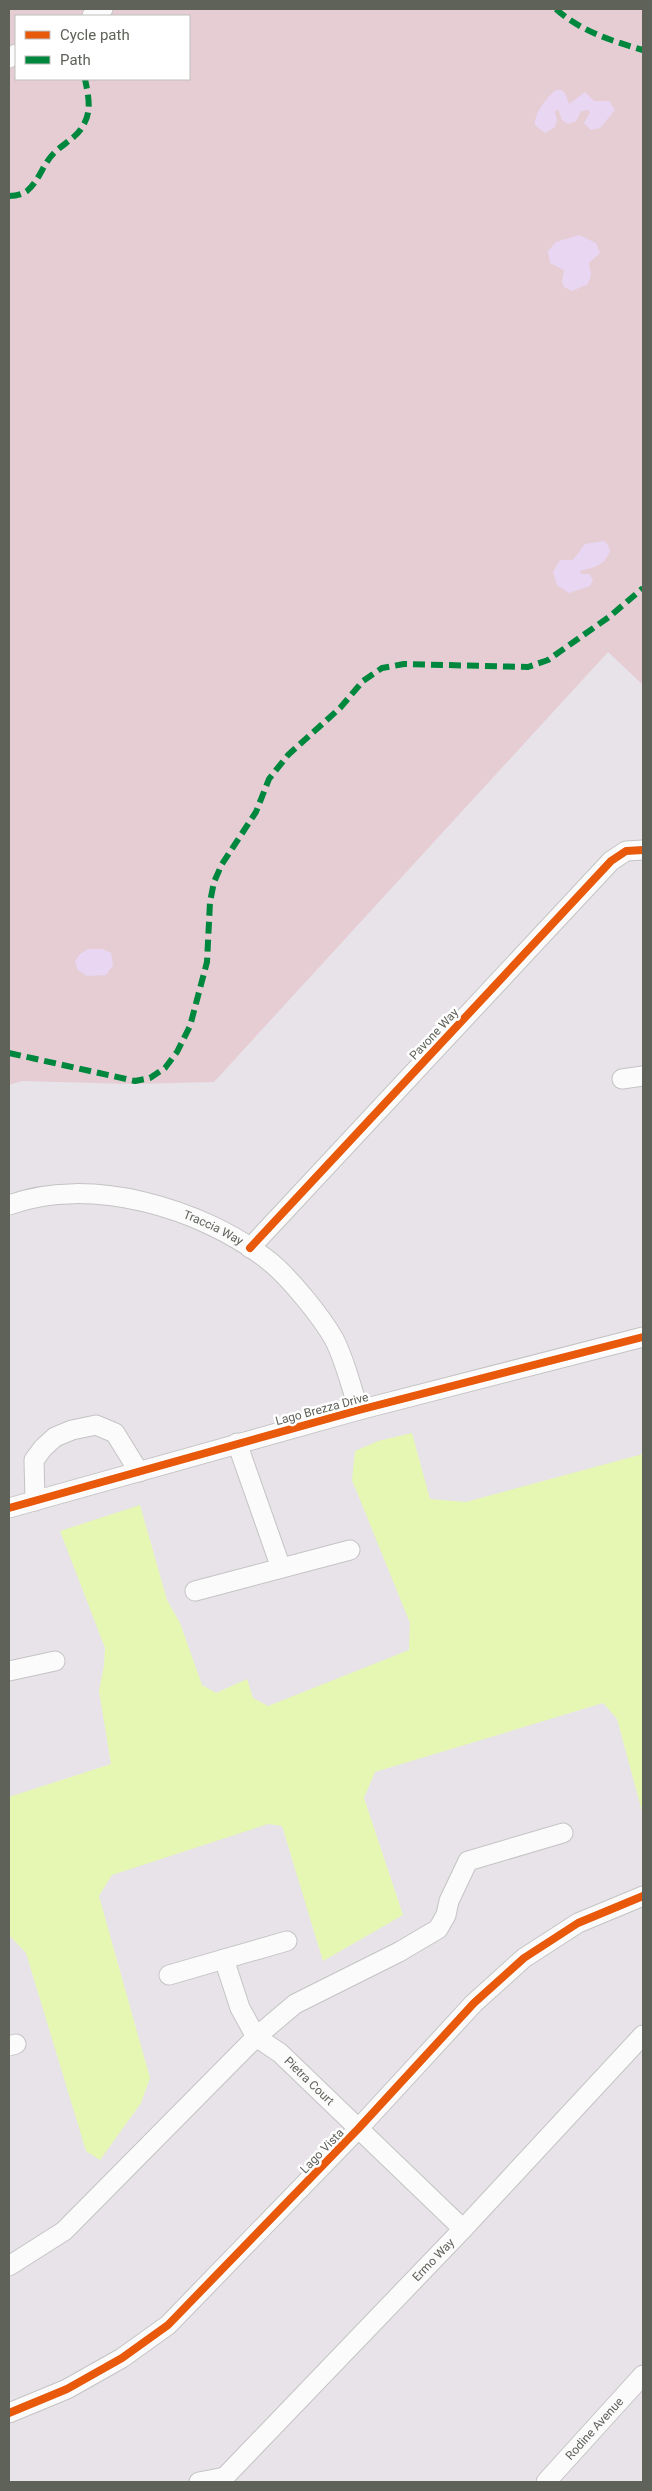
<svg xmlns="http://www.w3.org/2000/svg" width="652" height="2491" font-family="Roboto,sans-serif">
  <rect width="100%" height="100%" fill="#e7e3e9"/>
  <path fill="#e6cdd4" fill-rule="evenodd" d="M 9,9 L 643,9 L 643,685 L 608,652 L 214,1082 L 131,1084 L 22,1081 L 9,1085 ZM 16,16 L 189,16 L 189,79 L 16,79 Z"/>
  <path fill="#e8d6f3" d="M 556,90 L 561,90 L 565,93 L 569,104 L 585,92 L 594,101 L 609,101 L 615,110 L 600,128 L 591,130 L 584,123 L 590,112 L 588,110 L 581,111 L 576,121 L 568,124 L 562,120 L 558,109 L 555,112 L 557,120 L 555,127 L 545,133 L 535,125 C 534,114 546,98 556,90 Z
    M 579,235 L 596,243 L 600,253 L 589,263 L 591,275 L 588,284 L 572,291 L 564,287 L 562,282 L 564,270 L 550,263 L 548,251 L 556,242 Z
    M 604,541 L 608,545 L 610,551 C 604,567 593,567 580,571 L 581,574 L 589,574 L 593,580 L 590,586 L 569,593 L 557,585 L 553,572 L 560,560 L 573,560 L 585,544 Z
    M 88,949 L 102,949 L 111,953 L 113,965 L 106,975 L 87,976 L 78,970 L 75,961 L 80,954 Z"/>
  <path fill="#e6f7b4" d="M 412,1433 L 430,1499 L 466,1502 L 643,1454 L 643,1815 L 617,1719 L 603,1703 L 375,1772 L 364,1798 L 403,1915 L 323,1961 L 282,1826 L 268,1824 L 112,1875 L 99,1896 L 150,2078 L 141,2103 L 100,2160 L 86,2151 L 26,1953 L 9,1935 L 9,1797 L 111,1764 L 99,1691 L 104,1665 L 105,1648 L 60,1531 L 140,1505 L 167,1600 L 180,1623 L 202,1685 L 216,1693 L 247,1679 L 253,1698 L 268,1706 L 409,1650 L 410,1623 L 352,1480 L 355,1451 L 378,1441 Z"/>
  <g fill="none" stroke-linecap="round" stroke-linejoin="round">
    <g stroke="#c4c4c3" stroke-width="21">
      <g id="minor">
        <path d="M 92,16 L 103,9"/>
        <path d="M 9,58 L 16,54"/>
        <path d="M 622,1079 L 643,1076"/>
        <path id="s1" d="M 9,1205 C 89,1175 203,1208 269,1261 C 289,1277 321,1316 334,1339 C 345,1360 351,1387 359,1410"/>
        <path d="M 250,1248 L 611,861 L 626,851 L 643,850"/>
        <path d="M 237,1443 L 281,1568"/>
        <path d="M 35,1501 L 34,1460 L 43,1448 L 55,1437 L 72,1430 L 96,1425 L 115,1433 L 139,1472"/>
        <path d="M 9,1508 L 359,1410 L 643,1337"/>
        <path d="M 195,1591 L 350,1550"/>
        <path d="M 9,1671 L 55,1661"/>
        <path id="s2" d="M 224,1959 L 240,2008 L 256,2037 L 280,2053 L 463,2229"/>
        <path d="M 169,1975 L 287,1941"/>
        <path d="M 9,2046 L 16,2044"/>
        <path d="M 9,2266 L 64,2231 L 256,2037 L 295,2004 L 399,1952 L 438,1929 L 446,1915 L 449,1901 L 468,1861 L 563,1833"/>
        <path d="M 9,2413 L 67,2389 L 122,2358 L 168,2325 L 358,2129 L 474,2003 L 524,1958 L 578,1923 L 643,1896"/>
        <path d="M 199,2482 L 225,2477"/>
        <path id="s3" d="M 220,2482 L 463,2229 L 643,2035"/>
        <path id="s4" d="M 546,2482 L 643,2375"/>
      </g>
    </g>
    <use href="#minor" stroke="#fbfbfc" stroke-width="19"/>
    <path stroke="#00873e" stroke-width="6" stroke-dasharray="12 6" stroke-linecap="butt" d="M 556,9 C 580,31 612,41 643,50
      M 9,196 C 15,196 21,195 27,191 C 39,181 43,164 54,153 C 64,143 78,137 84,124 C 92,110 88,94 85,79
      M 9,1053 L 135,1081 L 150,1078 L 165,1068 L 177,1052 L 190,1026 L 207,962 L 210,902 L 214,882 L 222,864 L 256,812 L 269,779 L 288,755 L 340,708 L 363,681 L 382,668 L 404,664 L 528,667 L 548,660 L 609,617 L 643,588"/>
    <g stroke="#fff" stroke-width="11">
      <path id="cycleway" d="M 250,1248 L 611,861 L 626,851 L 643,850
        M 9,1508 L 359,1410 L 643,1337
        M 9,2413 L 67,2389 L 122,2358 L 168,2325 L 358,2129 L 474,2003 L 524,1958 L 578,1923 L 643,1896"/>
    </g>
    <use href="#cycleway" stroke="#e8590c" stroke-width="8"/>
  </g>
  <g text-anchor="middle" stroke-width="5" stroke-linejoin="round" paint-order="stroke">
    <g font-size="12" fill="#5e6259" stroke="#fff">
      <text transform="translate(434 1034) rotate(-47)" y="4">Pavone Way</text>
      <text dy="4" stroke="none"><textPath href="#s1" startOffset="211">Traccia Way</textPath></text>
      <text transform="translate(322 1409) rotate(-15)" y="4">Lago Brezza Drive</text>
      <text dy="4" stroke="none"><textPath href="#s2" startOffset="154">Pietra Court</textPath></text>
      <text transform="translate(322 2151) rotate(-46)" y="4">Lago Vista</text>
      <text dy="4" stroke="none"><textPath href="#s3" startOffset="308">Ermo Way</textPath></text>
      <text dy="4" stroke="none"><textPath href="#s4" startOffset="72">Rodine Avenue</textPath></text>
    </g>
  </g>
  <rect width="652" height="2491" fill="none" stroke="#5e6259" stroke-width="20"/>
  <rect x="15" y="15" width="175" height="65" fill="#ffffff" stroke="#bfc0bd"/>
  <rect x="25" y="31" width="25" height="8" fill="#e8590c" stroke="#bfc0bd"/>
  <text x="60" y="40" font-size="15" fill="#5e6259">Cycle path</text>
  <rect x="25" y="56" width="25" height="8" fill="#00873e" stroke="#bfc0bd"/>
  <text x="60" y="65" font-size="15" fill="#5e6259">Path</text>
</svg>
